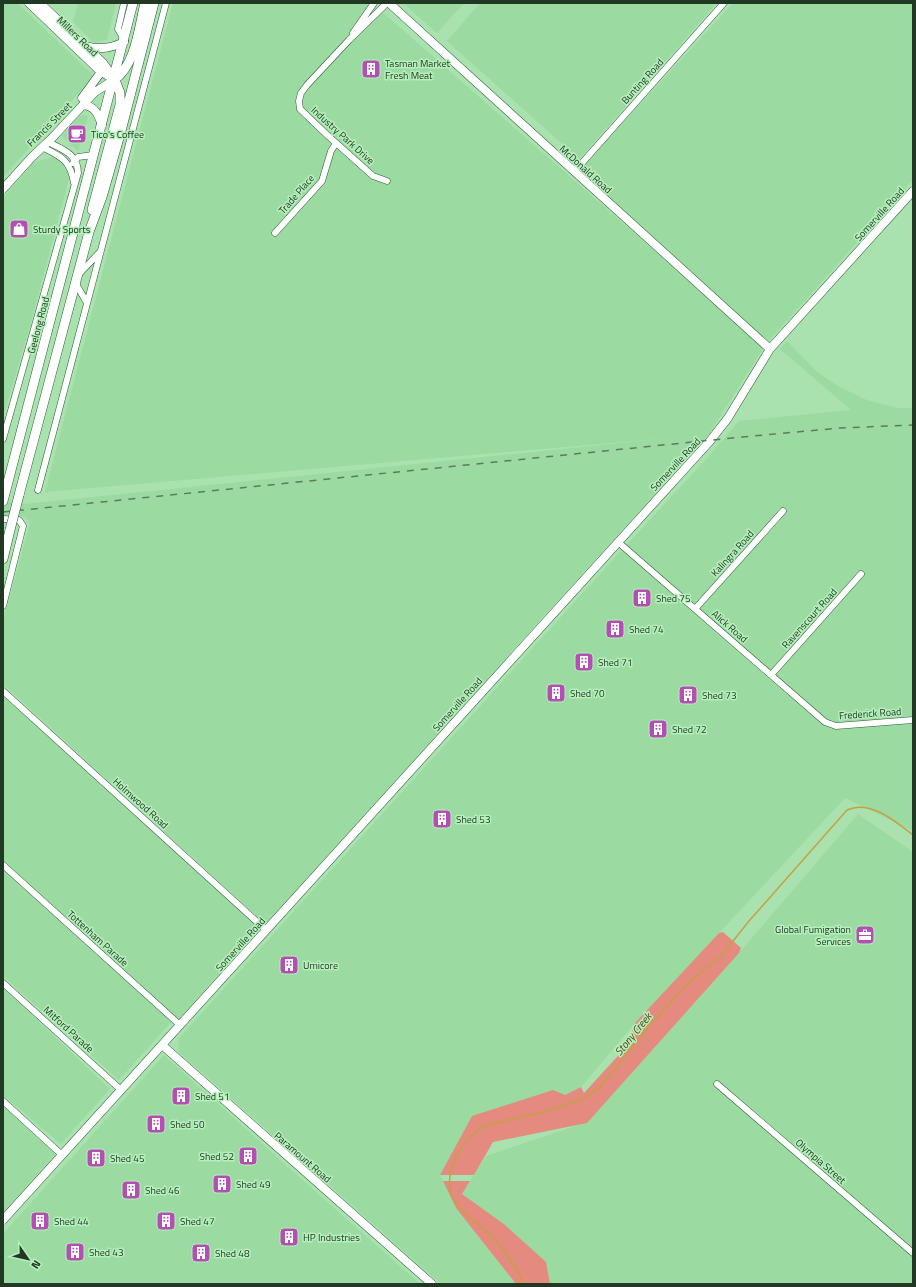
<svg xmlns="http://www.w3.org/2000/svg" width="916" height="1287" font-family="'Titillium Web',sans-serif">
  <rect width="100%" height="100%" fill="#a9e2af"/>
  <path fill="#9bdaa1" d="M 3,3 L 17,3 L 92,74 L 92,78 L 3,177 Z
    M 78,3 L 116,3 L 107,39 L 94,43 L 73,22 Z
    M 173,3 L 372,3 L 764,347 L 709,434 L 265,924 L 3,684 L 3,621 L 30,523 L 25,516 L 3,519 L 3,501 L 25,504 L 670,438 L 45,492 Z
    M 403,3 L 464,3 L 437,33 Z
    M 480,3 L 717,3 L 579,159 L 447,41 Z
    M 733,3 L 913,3 L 913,180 L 765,345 L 576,174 Z
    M 83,115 L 88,116 L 78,151 L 62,136 L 80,116 Z
    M 52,157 L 58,159 L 64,166 L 69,179 L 32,319 L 3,417 L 3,198 L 33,163 Z
    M 787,341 L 817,372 L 838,386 L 867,400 L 897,408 L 913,408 L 913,831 L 845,798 L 635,1023 L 581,1087 L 565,1095 L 472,1116 L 440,1175 L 456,1208 L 516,1284 L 441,1284 L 181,1054 L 178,1050 L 179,1038 L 619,553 L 709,456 L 739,421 L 851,410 L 780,349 Z
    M 3,695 L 260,928 L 178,1020 L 3,860 Z
    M 858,814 L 913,852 L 913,1284 L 550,1284 L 546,1262 L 462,1194 L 486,1156 L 587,1122 L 739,953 Z
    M 3,868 L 172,1021 L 119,1080 L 3,976 Z
    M 3,988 L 110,1089 L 61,1144 L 3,1095 Z
    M 164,1055 L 298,1176 L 420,1284 L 3,1284 L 3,1234 Z
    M 3,1106 L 55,1154 L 3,1212 Z"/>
  <path fill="#e58a7f" d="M 723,932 L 741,948 L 739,953 L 587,1123 L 493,1142 L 474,1175 L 440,1175 L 472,1116 L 553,1090 L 565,1095 L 581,1087 L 584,1093 L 627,1046 L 635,1023 L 719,933 Z
    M 443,1181 L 470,1181 L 462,1194 L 505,1225 L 546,1262 L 550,1284 L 516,1284 L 456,1208 Z"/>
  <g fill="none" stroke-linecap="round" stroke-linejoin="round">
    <path stroke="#c6a141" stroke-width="1.5" d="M 523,1284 C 522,1276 517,1270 512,1263 C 508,1256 503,1249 498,1243 C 472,1214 434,1204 456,1157 C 464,1142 472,1132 487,1125 L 551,1110 L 582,1099 L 599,1088 L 653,1022 L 686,985 L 722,955 L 749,921 L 847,810 C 870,799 896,822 913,835"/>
    <g stroke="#275d31" stroke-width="7">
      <path id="minor" d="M 124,3 L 118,29 L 125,41
        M 353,33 L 374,3
        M 42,147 C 62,157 70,160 74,183
        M 73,163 L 78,157 L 94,155
        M 574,172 L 724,3
        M 387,181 L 373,176 L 326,134 L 300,109 L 299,101 L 301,93 L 307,85 L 349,40 L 387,3
        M 275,233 L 322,181 L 331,151 L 336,143
        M 79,274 L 100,252
        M 76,284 L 87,303
        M 3,439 L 78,173 C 78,154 62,149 48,142
        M 38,490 L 166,3
        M 3,519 L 19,520 L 23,526 L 3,606
        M 618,542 L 825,722 L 836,726 L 913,720
        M 695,609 L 783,511
        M 771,675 L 861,574
        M 3,691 L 266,930
        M 3,865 L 180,1025
        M 3,983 L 121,1090
        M 717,1084 L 913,1253
        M 3,1101 L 62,1155"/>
    </g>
    <g stroke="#275d31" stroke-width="9">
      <path id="major" d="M 29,3 L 99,70 L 114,80
        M 40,3 L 103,63 L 115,79
        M 389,3 L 770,349
        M 86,46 C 99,50 112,48 124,42
        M 82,98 L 101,72
        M 83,105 C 95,106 98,114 102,125
        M 3,189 L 31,158 L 52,138 L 95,92 L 114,80
        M 162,1045 L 432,1284
        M 3,1220 L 710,441 L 728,418 L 770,349 L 913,191"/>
    </g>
    <g stroke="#275d31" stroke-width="10">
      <path id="highway" d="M 114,80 C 136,65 139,27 145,3
        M 92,210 L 120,105 L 120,93 L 115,80
        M 19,495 L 89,232 L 102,197 L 121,131 L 154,3
        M 3,501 L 133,3
        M 3,559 L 10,530"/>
    </g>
    <use href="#minor" stroke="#fff" stroke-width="6"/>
    <use href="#major" stroke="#fff" stroke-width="8"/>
    <use href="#highway" stroke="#fff" stroke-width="9"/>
    <path stroke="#597d5d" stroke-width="1.5" stroke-dasharray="7 7" stroke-linecap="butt" d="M 3,512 L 742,437 L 840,428 L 913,425"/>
    <g stroke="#275d31" stroke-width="10" stroke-linecap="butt">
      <path id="highway-bridge" d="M 10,530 L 19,495"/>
    </g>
    <use href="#highway-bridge" stroke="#fff" stroke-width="9"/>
  </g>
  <defs>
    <g id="building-square" transform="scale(1)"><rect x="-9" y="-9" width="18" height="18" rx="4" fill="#b34eb3" stroke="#b6f0bc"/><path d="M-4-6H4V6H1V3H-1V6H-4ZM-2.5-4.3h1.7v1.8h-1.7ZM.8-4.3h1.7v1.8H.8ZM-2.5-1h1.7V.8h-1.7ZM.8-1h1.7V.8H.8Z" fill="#fff"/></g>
    <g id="cafe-square" transform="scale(1)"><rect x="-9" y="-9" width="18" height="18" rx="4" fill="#b34eb3" stroke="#b6f0bc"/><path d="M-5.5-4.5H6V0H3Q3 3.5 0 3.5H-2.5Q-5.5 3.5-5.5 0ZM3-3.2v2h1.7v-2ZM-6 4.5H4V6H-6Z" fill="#fff"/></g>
    <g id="shop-square" transform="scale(1)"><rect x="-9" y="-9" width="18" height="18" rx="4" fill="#b34eb3" stroke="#b6f0bc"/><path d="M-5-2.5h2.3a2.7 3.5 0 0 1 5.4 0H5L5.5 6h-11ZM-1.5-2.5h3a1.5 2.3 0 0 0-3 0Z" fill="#fff"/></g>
    <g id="office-square" transform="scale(1)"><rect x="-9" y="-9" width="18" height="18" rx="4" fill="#b34eb3" stroke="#b6f0bc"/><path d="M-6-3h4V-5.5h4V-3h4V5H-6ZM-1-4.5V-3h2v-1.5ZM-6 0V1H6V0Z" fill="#fff"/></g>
  </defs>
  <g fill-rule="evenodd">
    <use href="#building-square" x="371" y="69"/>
    <use href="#cafe-square" x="77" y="134"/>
    <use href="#shop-square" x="19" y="229"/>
    <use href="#building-square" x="642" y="598"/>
    <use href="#building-square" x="615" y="629"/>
    <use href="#building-square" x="584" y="662"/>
    <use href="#building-square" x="556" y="693"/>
    <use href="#building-square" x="688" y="695"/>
    <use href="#building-square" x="658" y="729"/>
    <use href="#building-square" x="442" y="819"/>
    <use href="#office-square" x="865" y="935"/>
    <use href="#building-square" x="289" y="965"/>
    <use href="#building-square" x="181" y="1096"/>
    <use href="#building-square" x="156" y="1124"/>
    <use href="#building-square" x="248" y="1156"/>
    <use href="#building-square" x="96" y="1158"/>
    <use href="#building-square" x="222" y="1184"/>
    <use href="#building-square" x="131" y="1190"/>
    <use href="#building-square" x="40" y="1221"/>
    <use href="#building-square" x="166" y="1221"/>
    <use href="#building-square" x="289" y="1237"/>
    <use href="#building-square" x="75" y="1252"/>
    <use href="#building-square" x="201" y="1253"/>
  </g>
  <g text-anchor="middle" stroke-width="3" stroke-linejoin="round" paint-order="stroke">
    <g font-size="10" fill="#213824" stroke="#b6f0bc">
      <text transform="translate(78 36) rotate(44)" y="4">Millers Road</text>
      <text transform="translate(642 81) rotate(-48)" y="4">Bunting Road</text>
      <text transform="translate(49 124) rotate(-45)" y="4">Francis Street</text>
      <text transform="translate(343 135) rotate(42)" y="4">Industry Park Drive</text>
      <text transform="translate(586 169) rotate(42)" y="4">McDonald Road</text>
      <text transform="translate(296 194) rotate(-49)" y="4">Trade Place</text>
      <text transform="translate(879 214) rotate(-48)" y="4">Somerville Road</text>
      <text transform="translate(38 325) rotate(-75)" y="4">Geelong Road</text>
      <text transform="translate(675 464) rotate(-47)" y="4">Somerville Road</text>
      <text transform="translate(732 553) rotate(-48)" y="4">Kalingra Road</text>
      <text transform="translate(809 618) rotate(-48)" y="4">Ravenscourt Road</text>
      <text transform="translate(730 626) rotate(41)" y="4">Alick Road</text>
      <text transform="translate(457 704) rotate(-48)" y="4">Somerville Road</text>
      <text transform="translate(870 713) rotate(-4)" y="4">Frederick Road</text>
      <text transform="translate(141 803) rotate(42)" y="4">Holmwood Road</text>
      <text transform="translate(98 938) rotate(42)" y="4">Tottenham Parade</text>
      <text transform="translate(240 944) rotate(-48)" y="4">Somerville Road</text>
      <text transform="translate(69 1029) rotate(42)" y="4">Mitford Parade</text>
      <text transform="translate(303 1157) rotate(41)" y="4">Paramount Road</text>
      <text transform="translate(821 1161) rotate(41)" y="4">Olympia Street</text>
    </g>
    <g font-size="10" fill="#213824" stroke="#b6f0bc" text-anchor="start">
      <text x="385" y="67">Tasman Market<tspan x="385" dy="12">Fresh Meat</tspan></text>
      <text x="91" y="138">Tico's Coffee</text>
      <text x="33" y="233">Sturdy Sports</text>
      <text x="656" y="602">Shed 75</text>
      <text x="629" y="633">Shed 74</text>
      <text x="598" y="666">Shed 71</text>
      <text x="570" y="697">Shed 70</text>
      <text x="702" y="699">Shed 73</text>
      <text x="672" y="733">Shed 72</text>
      <text x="456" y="823">Shed 53</text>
      <text x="851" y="933" text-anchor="end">Global Fumigation<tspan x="851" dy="12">Services</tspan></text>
      <text x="303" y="969">Umicore</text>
      <text x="195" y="1100">Shed 51</text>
      <text x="170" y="1128">Shed 50</text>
      <text x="234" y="1160" text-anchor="end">Shed 52</text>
      <text x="110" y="1162">Shed 45</text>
      <text x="236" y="1188">Shed 49</text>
      <text x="145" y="1194">Shed 46</text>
      <text x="54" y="1225">Shed 44</text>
      <text x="180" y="1225">Shed 47</text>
      <text x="303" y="1241">HP Industries</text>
      <text x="89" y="1256">Shed 43</text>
      <text x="215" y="1257">Shed 48</text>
    </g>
    <g font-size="11" font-style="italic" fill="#54410b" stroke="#b6f0bc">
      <text transform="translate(633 1034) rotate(-51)" y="4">Stony Creek</text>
    </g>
  </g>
  <rect width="916" height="1287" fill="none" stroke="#213824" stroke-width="8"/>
  <g transform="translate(28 1259) rotate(124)" stroke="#b6f0bc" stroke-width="3" paint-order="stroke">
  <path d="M0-3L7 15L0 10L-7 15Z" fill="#213824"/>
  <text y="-6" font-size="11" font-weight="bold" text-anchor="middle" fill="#213824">N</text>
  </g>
</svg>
